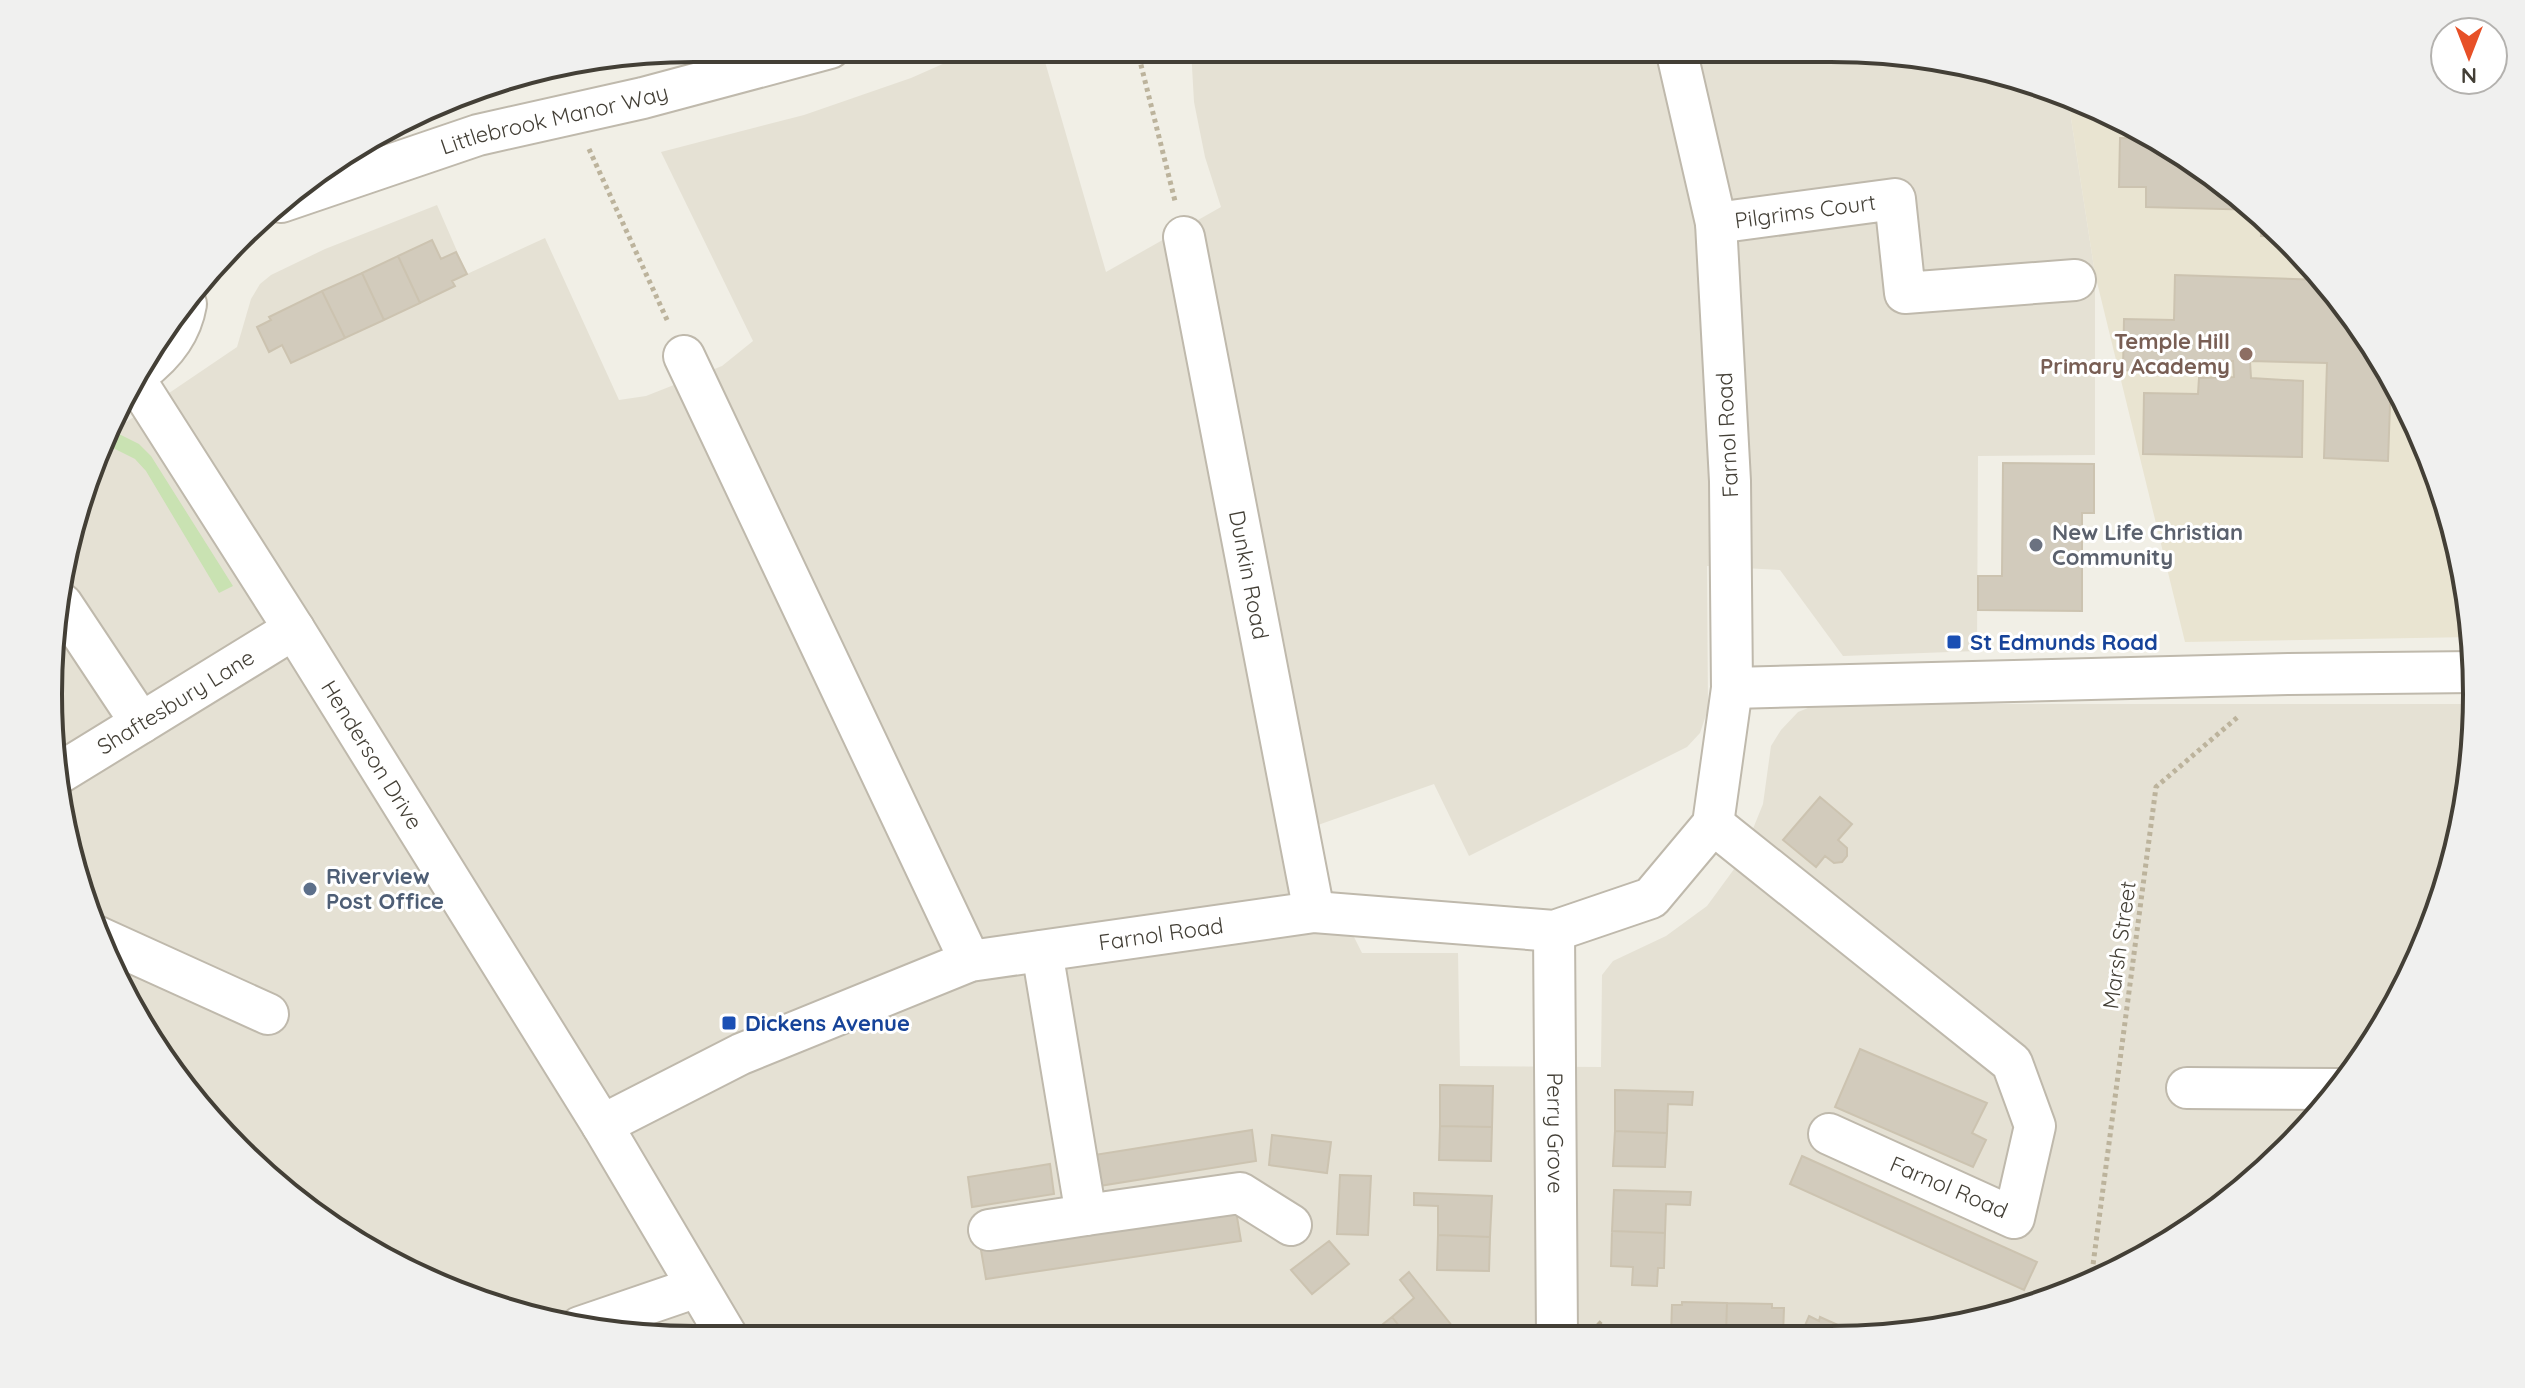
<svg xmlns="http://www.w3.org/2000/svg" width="2525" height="1388" font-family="Quicksand,sans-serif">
  <rect width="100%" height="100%" fill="#f1efe6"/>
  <path fill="#e5e1d4" d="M 979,48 L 1041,48 L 1106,272 L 1221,207 L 1205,157 L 1194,102 L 1191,49 L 1873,49 L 1999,70 L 2068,99 L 2095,274 L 2095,455 L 1978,456 L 1977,651 L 1843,656 L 1780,570 L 1707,566 L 1708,709 L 1700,733 L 1687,747 L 1469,856 L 1434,784 L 1301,831 L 1362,953 L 1458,953 L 1460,1066 L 1601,1067 L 1602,975 L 1613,961 L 1666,936 L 1707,906 L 1740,861 L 1763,804 L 1771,746 L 1781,730 L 1798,712 L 1818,704 L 2474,704 L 2472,778 L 2443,901 L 2391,1017 L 2316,1120 L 2190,1231 L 2039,1306 L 1915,1335 L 652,1339 L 526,1318 L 371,1254 L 209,1120 L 97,942 L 49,737 L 70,527 L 113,431 L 237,347 L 251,299 L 260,284 L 271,275 L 325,249 L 437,205 L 467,274 L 545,238 L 619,400 L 646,396 L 722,366 L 753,341 L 661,152 L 804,115 L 911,78 Z"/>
  <path fill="#e9e4d1" d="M 2068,99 L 2154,134 L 2257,208 L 2343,300 L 2410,408 L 2455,526 L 2473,637 L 2185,642 L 2095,274 Z"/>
  <path fill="#c9e2b2" d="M 113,431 L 139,444 L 151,456 L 233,586 L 219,593 L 146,471 L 135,459 L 107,445 Z"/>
  <path fill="#d2cbbc" stroke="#ccc3b0" stroke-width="2" d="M 2120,138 L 2161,139 L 2259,210 L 2146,207 L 2146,187 L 2119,187 Z
    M 2262,213 L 2284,237 L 2261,236 Z
    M 432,240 L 441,259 L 456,252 L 467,274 L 452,281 L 455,286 L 420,303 L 398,256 Z
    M 398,256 L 420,303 L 384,320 L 362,273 Z
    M 362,273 L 384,320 L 345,338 L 322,291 Z
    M 2175,275 L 2324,280 L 2333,289 L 2332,304 L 2346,304 L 2391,377 L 2388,461 L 2324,458 L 2327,363 L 2250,361 L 2251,378 L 2303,381 L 2302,457 L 2143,454 L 2144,393 L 2198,394 L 2199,378 L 2234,377 L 2233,361 L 2179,361 L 2179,374 L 2123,370 L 2124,319 L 2174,320 Z
    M 322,291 L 345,338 L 291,363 L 282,345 L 269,352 L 257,327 L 271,320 L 269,317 Z
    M 2003,463 L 2094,464 L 2094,513 L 2082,513 L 2082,611 L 1978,610 L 1978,576 L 2002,576 Z
    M 1820,797 L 1852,824 L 1838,840 L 1847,848 L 1847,856 L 1842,862 L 1834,863 L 1825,856 L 1816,867 L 1783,840 Z
    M 1860,1049 L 1987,1103 L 1972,1133 L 1986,1140 L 1973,1167 L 1835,1107 Z
    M 1440,1085 L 1493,1086 L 1492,1127 L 1440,1126 Z
    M 1615,1090 L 1693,1092 L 1692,1105 L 1668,1104 L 1667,1133 L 1615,1131 Z
    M 1440,1126 L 1492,1127 L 1491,1161 L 1439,1160 Z
    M 1252,1130 L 1256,1161 L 1093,1187 L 1088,1156 Z
    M 1615,1131 L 1667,1133 L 1665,1167 L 1613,1166 Z
    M 1272,1135 L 1331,1142 L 1327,1173 L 1269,1165 Z
    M 1802,1156 L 2037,1262 L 2024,1290 L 1790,1184 Z
    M 1050,1164 L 1054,1194 L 972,1207 L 968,1177 Z
    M 1340,1175 L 1371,1176 L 1368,1235 L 1337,1234 Z
    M 1614,1190 L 1691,1192 L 1690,1205 L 1666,1204 L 1665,1233 L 1612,1231 Z
    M 1414,1193 L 1492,1196 L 1490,1237 L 1438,1235 L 1438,1206 L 1414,1205 Z
    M 1236,1211 L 1241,1241 L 986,1279 L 981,1250 Z
    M 1612,1231 L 1665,1233 L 1664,1268 L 1658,1268 L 1657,1286 L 1632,1285 L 1633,1267 L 1611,1266 Z
    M 1438,1235 L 1490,1237 L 1489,1271 L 1437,1270 Z
    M 1329,1241 L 1349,1264 L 1312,1294 L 1291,1270 Z
    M 1409,1272 L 1457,1332 L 1452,1336 L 1407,1336 L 1392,1317 L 1414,1298 L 1400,1280 Z
    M 1682,1302 L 1727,1303 L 1726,1335 L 1671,1335 L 1672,1305 L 1682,1305 Z
    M 1727,1303 L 1772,1304 L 1772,1308 L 1784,1308 L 1783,1335 L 1726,1335 Z
    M 1809,1316 L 1819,1321 L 1820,1317 L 1860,1335 L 1801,1335 Z
    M 1392,1317 L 1407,1336 L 1368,1336 Z"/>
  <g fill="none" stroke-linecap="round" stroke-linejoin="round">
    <g stroke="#bfb9ac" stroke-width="44">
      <g id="minor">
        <path id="s1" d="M 281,202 L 478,135 L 643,98 L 830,48"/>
        <path id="s2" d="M 1716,223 L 1895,199 L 1905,293 L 2075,280"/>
        <path id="s3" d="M 1184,237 L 1314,912"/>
        <path d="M 684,356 L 970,961"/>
        <path d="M 140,372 C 163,355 181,333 186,304"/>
        <path id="s4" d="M 136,381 L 294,629 L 602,1125 L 728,1338"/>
        <path d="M 62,604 L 141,723"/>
        <path d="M 1732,688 L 2289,674 L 2475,672"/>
        <path id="s5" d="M 58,774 L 294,629"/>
        <path d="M 1713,824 L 2012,1063 L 2035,1126 L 2014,1218 L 1829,1134"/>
        <path id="s6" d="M 1554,931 L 1557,1336"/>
        <path d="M 96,936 L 268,1014"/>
        <path d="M 1042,951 L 1086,1215 L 1240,1193 L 1291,1225"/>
        <path d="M 2187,1088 L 2339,1089"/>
        <path id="s7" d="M 602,1125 L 741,1054 L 970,961 L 1314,912 L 1554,931 L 1651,898 L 1713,824 L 1732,688 L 1730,481 L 1716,223 L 1676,49"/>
        <path d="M 989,1230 L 1086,1215"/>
        <path d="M 580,1327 L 697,1287"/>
      </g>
    </g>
    <path stroke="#bcb39c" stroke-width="5" stroke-dasharray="4 4" stroke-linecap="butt" d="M 1137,49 L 1175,201
      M 589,149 L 668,322
      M 2091,1280 L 2156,787 L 2239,716
      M 1598,1322 L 1613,1336"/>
    <use href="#minor" stroke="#fff" stroke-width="40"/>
  </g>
  <circle fill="#8d6e63" stroke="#fff" stroke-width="3" cx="2246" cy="354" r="8"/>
  <circle fill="#6b7280" stroke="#fff" stroke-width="3" cx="2036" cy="545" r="8"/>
  <g fill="#1a4fb4" stroke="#fff" stroke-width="3">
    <rect x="1946" y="634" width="16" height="16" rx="4"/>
    <rect x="721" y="1015" width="16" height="16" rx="4"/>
  </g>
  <circle fill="#5c6f8a" stroke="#fff" stroke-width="3" cx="310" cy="889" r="8"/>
  <g text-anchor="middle" stroke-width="6" stroke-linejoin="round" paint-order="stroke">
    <g font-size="22" fill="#433f36" stroke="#fff">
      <text dy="8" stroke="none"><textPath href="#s1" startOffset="286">Littlebrook Manor Way</textPath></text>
      <text dy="8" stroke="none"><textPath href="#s2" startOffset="90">Pilgrims Court</textPath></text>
      <text transform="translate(1727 435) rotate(-93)" y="8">Farnol Road</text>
      <text dy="8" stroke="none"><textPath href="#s3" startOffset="344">Dunkin Road</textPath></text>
      <text dy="8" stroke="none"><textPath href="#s5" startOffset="138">Shaftesbury Lane</textPath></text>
      <text dy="8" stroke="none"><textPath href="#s4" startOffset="442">Henderson Drive</textPath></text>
      <text dy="8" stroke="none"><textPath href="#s7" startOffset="596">Farnol Road</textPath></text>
      <text transform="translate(2119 945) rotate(-82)" y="8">Marsh Street</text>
      <text dy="8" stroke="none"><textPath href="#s6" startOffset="202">Perry Grove</textPath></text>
      <text transform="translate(1949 1187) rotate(23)" y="8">Farnol Road</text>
    </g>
    <g font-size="22" font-weight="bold" fill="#785e54" stroke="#fff" text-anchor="end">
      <text x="2230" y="349">Temple Hill<tspan x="2230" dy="25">Primary Academy</tspan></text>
    </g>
    <g font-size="22" font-weight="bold" fill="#5b616d" stroke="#fff" text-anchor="start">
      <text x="2052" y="540">New Life Christian<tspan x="2052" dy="25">Community</tspan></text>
    </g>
    <g font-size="22" font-weight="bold" fill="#164399" stroke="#fff" text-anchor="start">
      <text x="1970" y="650">St Edmunds Road</text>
      <text x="745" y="1031">Dickens Avenue</text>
    </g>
    <g font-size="22" font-weight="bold" fill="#4e5e75" stroke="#fff" text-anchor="start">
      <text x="326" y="884">Riverview<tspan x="326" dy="25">Post Office</tspan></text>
    </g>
  </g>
  <path d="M0 0H2525V1388H0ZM694 62H1831A632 632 0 0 1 2463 694V694A632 632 0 0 1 1831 1326H694A632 632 0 0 1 62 694V694A632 632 0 0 1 694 62Z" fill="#f0f0ef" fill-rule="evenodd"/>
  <path fill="none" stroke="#433f36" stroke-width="4" d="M694 62H1831A632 632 0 0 1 2463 694V694A632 632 0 0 1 1831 1326H694A632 632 0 0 1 62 694V694A632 632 0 0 1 694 62Z"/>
  <g transform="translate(2469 56) rotate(180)"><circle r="38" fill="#ffffff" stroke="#b4b2af" stroke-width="2"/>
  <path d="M0-6L14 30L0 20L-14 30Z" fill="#e75027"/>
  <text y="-12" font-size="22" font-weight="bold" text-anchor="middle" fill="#433f36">N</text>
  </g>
</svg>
